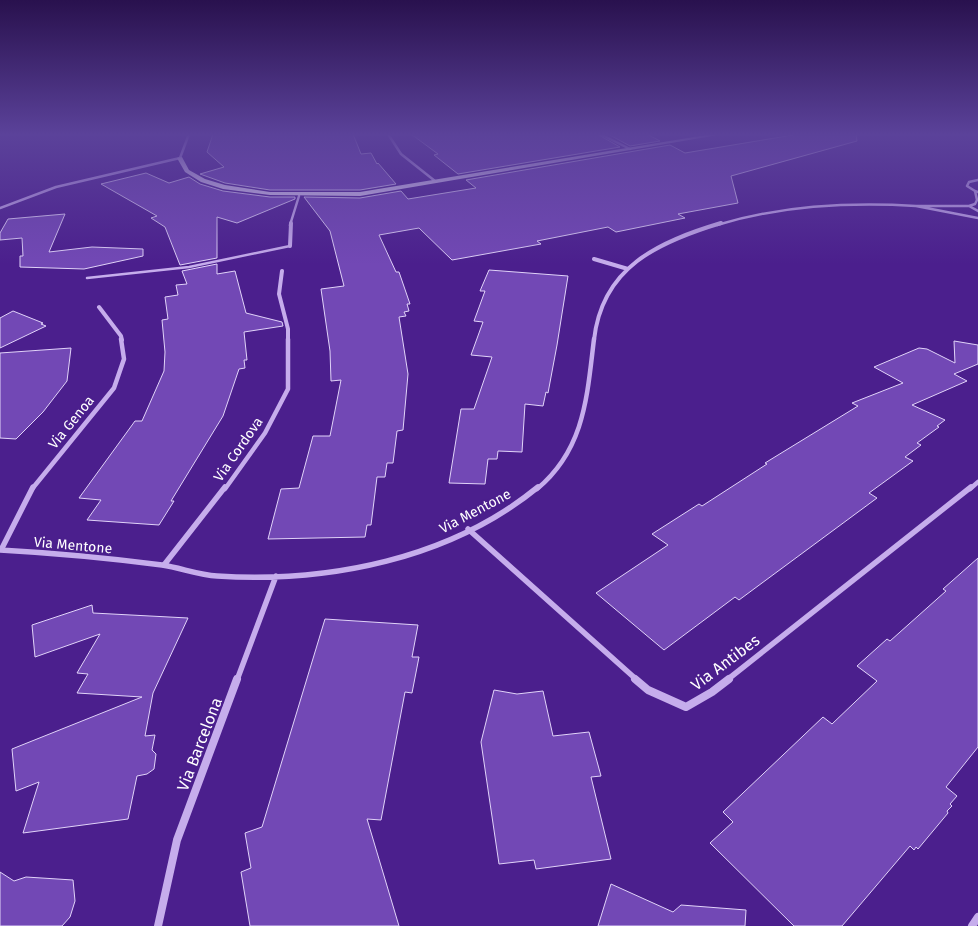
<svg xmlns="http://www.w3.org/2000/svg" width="978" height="926" font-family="'Fira Sans',sans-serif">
  <rect width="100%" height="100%" fill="#4b1f8d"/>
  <path fill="#7248b5" stroke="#e1d3f9" d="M 213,134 L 353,134 L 361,154 L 371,153 L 377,164 L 378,163 L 396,184 L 360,190 L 270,190 L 225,183 L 200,174 L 224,167 L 207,152 Z
    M 411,134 L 597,134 L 620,147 L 458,174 L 434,155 L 438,154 Z
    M 608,134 L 647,134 L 660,141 L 630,146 Z
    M 799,134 L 856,134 L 857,141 L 731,176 L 738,203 L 678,214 L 685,218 L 616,232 L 608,227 L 537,241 L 541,244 L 452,260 L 419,228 L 379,235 L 396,272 L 399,272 L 410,304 L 407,304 L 409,311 L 404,312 L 406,316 L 399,317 L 408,374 L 403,430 L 397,431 L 393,463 L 387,463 L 385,477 L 377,477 L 371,525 L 367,525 L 365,537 L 268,539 L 281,489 L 299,488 L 313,436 L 330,436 L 341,380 L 331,381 L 330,351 L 321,289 L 344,286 L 330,231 L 304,197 L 360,198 L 401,191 L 408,199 L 476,188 L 466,180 L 670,145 L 685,153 Z
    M 146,173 L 169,183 L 189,177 L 200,184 L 223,191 L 270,197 L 295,197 L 295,199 L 237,223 L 217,217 L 217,258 L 180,265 L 165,227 L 151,218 L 157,216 L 101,184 Z
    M 65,214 L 49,252 L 92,247 L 143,249 L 143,256 L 84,269 L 20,267 L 20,256 L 23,256 L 22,238 L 0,240 L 0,233 L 8,219 Z
    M 217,264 L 217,274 L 235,271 L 246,313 L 282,322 L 283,326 L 244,332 L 247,360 L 244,360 L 245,368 L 239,369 L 223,416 L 171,501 L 174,501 L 159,525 L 87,520 L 101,500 L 79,498 L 135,421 L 142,421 L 164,371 L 165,352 L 162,320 L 168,319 L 165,297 L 178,295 L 176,285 L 187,284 L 182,271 Z
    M 489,270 L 568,276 L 557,345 L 548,393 L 546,392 L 543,406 L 525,404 L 522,452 L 498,451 L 497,459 L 488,459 L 485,484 L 449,483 L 461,409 L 474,409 L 492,357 L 471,355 L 483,322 L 474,321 L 485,291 L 480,291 Z
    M 13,311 L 43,323 L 41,324 L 46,326 L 0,348 L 0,318 Z
    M 954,341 L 978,345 L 978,364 L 954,374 L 967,381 L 912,405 L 945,420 L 937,426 L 939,427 L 917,443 L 921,445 L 905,457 L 913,461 L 869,493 L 877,498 L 739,600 L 735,597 L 664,650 L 596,593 L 668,545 L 652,534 L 699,504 L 702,506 L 767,464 L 765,463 L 858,406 L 852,403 L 903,383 L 874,367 L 919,348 L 927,349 L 955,363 Z
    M 71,348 L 67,381 L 43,412 L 16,439 L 0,438 L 0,353 Z
    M 978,558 L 978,747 L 946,787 L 957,796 L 950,804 L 952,806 L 947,811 L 948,813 L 918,849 L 916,847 L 914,850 L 910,846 L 842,926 L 794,926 L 710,843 L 733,822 L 723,812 L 823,717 L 832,724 L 877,681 L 857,666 L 887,639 L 890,641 L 946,591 L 943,589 Z
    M 92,605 L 93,613 L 188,618 L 153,693 L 145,736 L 155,735 L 152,750 L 156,754 L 154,769 L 147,774 L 137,776 L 128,819 L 23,833 L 39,782 L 16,791 L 12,749 L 142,697 L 77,693 L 88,674 L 77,673 L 100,634 L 35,657 L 32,625 Z
    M 325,619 L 418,625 L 412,657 L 419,657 L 412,693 L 405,692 L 381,820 L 367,819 L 399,926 L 250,926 L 241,872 L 251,868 L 245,833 L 262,827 Z
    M 494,690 L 517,694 L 543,691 L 553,736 L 589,732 L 601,776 L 591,777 L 611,859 L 536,869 L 534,860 L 499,864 L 481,742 Z
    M 0,872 L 14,881 L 26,877 L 73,880 L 75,901 L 70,917 L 62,926 L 0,926 Z
    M 611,884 L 673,912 L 681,905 L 746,910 L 745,926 L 598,926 Z"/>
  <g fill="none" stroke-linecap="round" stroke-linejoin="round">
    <path stroke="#c6adec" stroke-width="2.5" d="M 87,278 L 189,267 L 290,246"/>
    <path stroke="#c6adec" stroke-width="2.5" d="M 388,134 L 401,154 L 435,181
      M 600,134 L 630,149
      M 975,191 L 967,186 L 969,182 L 978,180
      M 978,192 L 975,191 L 977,200 L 975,204 L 969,206 L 916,206 L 978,218
      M 969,206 L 978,211
      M 0,208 L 56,187 L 180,158 L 189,134
      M 290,225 L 299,196
      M 717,225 C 782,205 849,202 916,206"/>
    <path stroke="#c6adec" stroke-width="4" d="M 290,246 L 291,223
      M 594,259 L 628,269
      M 282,271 L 279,294 L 288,329 L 288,340
      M 99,307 L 121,336 L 122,340
      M 594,340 C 602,267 658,242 721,223"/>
    <path stroke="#c6adec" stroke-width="4.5" d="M 32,489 L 114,388 L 124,359 L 121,339
      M 225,489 L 265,433 L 288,389 L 288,339
      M 537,489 C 585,449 587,396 594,339
      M 970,489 L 978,482"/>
    <path stroke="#c6adec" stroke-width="5.5" d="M 468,529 L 637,680
      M 0,550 C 54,553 108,558 162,565 C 181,568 199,575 217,576 C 329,583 450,559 538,487
      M 1,550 L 33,487
      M 164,565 L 225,487
      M 237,680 L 276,576
      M 727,680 L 971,487"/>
    <path stroke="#c6adec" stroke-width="8" d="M 635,679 L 648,690 L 686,707 L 712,692 L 729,679
      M 158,926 L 177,840 L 237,679
      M 972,926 L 978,917"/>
    <path fill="#e6d9f9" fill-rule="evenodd" d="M 712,134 L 724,134 L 360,196 L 270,195 L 223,189 L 201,182 L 185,172 L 177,158 L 182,157 L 189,170 L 205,179 L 225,185 L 270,192 L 360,192 Z"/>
  </g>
  <linearGradient id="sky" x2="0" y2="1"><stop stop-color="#29114e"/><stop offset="0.51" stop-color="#5b429a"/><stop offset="1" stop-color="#5b429a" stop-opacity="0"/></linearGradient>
  <rect width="978" height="264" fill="url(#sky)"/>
  <g text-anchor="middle" stroke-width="4" stroke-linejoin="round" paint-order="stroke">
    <g font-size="14" fill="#fff" stroke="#4b1f8d">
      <text transform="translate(71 422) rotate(-51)" y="5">Via Genoa</text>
      <text transform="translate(238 449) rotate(-55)" y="5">Via Cordova</text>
      <text transform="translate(475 511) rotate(-28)" y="5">Via Mentone</text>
      <text transform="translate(73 545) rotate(5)" y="5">Via Mentone</text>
    </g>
    <g font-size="16" fill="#fff" stroke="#4b1f8d">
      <text transform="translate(725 662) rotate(-37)" y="6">Via Antibes</text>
      <text transform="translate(199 744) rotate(-69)" y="6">Via Barcelona</text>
    </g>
  </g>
</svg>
